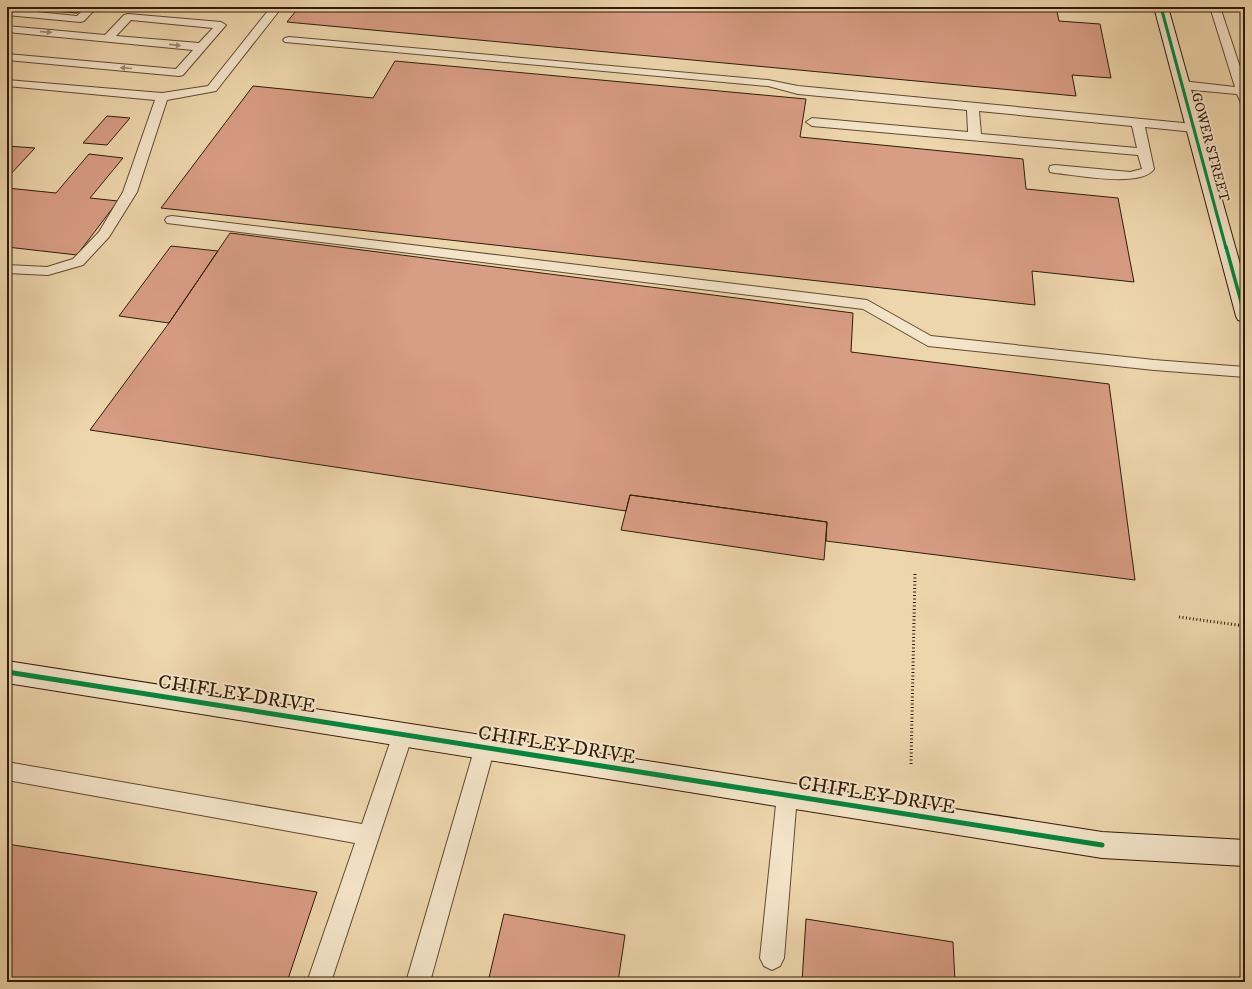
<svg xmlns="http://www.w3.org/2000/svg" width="1252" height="989" font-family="'IM FELL DW Pica',serif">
  <rect width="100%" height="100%" fill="#eed6ac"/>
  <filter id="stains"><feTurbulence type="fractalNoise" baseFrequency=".005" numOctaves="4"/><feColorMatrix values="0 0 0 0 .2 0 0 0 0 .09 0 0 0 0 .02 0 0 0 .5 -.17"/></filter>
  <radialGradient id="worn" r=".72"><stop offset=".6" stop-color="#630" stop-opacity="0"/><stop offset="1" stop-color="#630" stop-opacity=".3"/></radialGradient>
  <path fill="#d89d85" stroke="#2f1c06" d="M 8,7 L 84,7 L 77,13 Z
    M 299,7 L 1056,7 L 1059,21 L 1100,24 L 1111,78 L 1072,75 L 1076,96 L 287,22 Z
    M 395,61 L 806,99 L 800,137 L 1023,159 L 1026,189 L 1118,198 L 1134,282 L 1032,271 L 1035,305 L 161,208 L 253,86 L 373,98 Z
    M 107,116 L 130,118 L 107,145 L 83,143 Z
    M 7,146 L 35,148 L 7,178 Z
    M 89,154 L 123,158 L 90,198 L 118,201 L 77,255 L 7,247 L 7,188 L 56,193 Z
    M 230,233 L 853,313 L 851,352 L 1109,384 L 1135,580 L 826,541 L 827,522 L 630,495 L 626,511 L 90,430 L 169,323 Z
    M 171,246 L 218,251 L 169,323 L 119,316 Z
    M 630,495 L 827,522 L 824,560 L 621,530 Z
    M 7,844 L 317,892 L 287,982 L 7,982 Z
    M 504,914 L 625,935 L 618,982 L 488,982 Z
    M 806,919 L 953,942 L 955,982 L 802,982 Z"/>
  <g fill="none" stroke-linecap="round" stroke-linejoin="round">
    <g stroke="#5f4a30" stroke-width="2">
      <path id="lane" d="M 86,7 L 97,7 L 84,21 L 80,22 L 7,15 L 7,9 L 77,16 Z
        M 271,7 L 282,7 L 216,91 L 167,100 L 137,192 L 109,237 L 83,265 L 48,275 L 7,273 L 7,265 L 47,267 L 73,259 L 99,232 L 123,192 L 155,100 L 7,86 L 7,80 L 162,93 L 208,86 Z
        M 1210,7 L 1220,7 L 1245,82 L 1245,104 L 1241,103 L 1237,94 L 1182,89 L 1176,85 L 1182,81 L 1235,87 Z
        M 128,14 L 221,22 L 226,25 L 183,75 L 179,76 L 7,60 L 7,54 L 176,69 L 193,50 L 7,32 L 7,26 L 105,35 L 124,15 ZM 131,20 L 213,28 L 199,43 L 116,36 Z
        M 289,37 L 768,80 L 798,86 L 1194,124 L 1200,128 L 1194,132 L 1145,127 L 1154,169 C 1141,188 1077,175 1055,173 L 1050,172 L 1049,169 L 1050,166 L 1055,165 L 1130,172 L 1142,169 L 1138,155 L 812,126 L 806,122 L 812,118 L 968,132 L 967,110 L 798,94 L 768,86 L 285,42 L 283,40 L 285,38 ZM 979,111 L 1132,126 L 1137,148 L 981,134 Z
        M 172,216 L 867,300 L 931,336 L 1154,360 L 1245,367 L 1245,377 L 1154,370 L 928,346 L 863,309 L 167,223 L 165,220 L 167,217 Z
        M 403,725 L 410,728 L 413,734 L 331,982 L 307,982 L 355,843 L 7,780 L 7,762 L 362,824 L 393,734 L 396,728 Z
        M 485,738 L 492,741 L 495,747 L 430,982 L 406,982 L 475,747 L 478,741 Z
        M 787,785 L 794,788 L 797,795 L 784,958 L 780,966 L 772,970 L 764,966 L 760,958 L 777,795 L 780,788 Z"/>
    </g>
    <g stroke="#2f1c06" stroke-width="2">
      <path id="secondary" d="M 1154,7 L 1168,7 L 1245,282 L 1245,322 L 1238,320 L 1236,316 Z
        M 7,661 L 1102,832 L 1245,840 L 1245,866 L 1102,858 L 7,683 Z"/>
    </g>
    <path stroke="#2f1c06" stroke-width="3" stroke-dasharray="1 2.5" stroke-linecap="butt" d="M 1179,617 L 1245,626
      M 911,764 L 915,573"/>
    <use href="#lane" fill="#f4e4c9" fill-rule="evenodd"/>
    <use href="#secondary" fill="#f4e4c9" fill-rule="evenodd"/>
    <g stroke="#f4e4c9" stroke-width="5">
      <path id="cycleway-far2" d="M 1161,7 L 1226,248"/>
    </g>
    <g stroke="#f4e4c9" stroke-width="6">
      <path id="cycleway-far1" d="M 1226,247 L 1245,316"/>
    </g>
    <g stroke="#f4e4c9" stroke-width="8">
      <path id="cycleway" d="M 7,672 L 1102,845"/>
    </g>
    <use href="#cycleway-far2" stroke="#00873e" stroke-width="3"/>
    <use href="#cycleway-far1" stroke="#00873e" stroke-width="3.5"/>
    <use href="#cycleway" stroke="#00873e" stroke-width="5"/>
  </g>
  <defs><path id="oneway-solid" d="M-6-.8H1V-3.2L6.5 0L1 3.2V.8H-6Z"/></defs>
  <g fill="#9b8a71">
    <use href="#oneway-solid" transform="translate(46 32) rotate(5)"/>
    <use href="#oneway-solid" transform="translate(175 45) rotate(6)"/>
    <use href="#oneway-solid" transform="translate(126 68) rotate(-175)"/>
  </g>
  <g text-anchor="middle" stroke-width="4" stroke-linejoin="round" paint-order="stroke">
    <g font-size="14" fill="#2f1c06" stroke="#f4e4c9">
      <text transform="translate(1211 147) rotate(75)" y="5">GOWER STREET</text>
    </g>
    <g font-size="20" fill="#2f1c06" stroke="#f4e4c9">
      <text transform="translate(237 693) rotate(9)" y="7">CHIFLEY DRIVE</text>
      <text transform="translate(557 744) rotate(9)" y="7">CHIFLEY DRIVE</text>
      <text transform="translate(877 794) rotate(9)" y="7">CHIFLEY DRIVE</text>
    </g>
  </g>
  <rect width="1252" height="989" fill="none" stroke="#eed6ac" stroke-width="24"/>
  <rect x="8" y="8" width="1236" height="973" fill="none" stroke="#2f1c06" stroke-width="2"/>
  <rect x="12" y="12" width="1228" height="965" fill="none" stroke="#2f1c06"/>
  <rect width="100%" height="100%" filter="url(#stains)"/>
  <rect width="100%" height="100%" fill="url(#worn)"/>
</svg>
